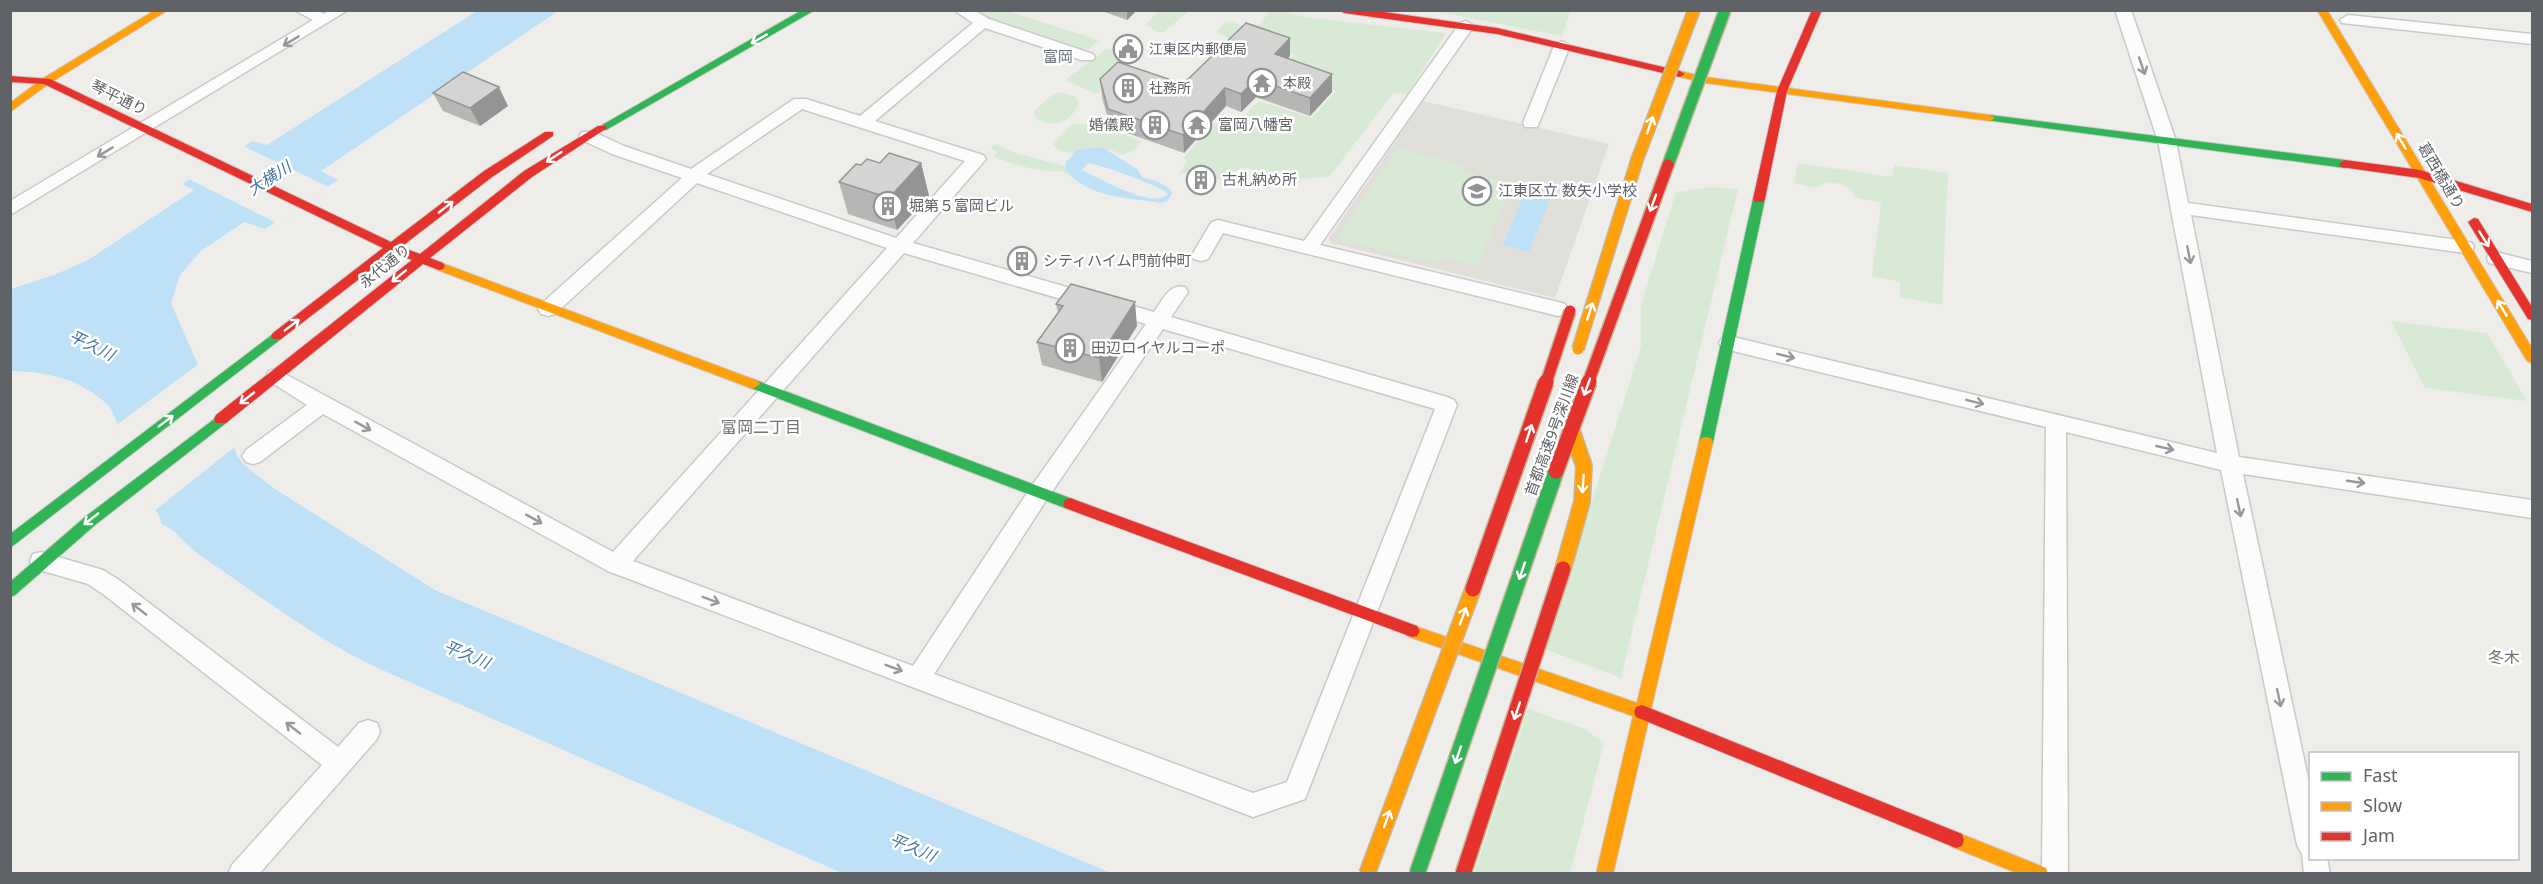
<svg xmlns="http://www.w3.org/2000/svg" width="2543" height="884" font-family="'Noto Sans','Noto Sans JP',sans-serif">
  <rect width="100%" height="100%" fill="#eeedea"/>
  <path fill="#e1dfda" d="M 1423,101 L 1609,144 L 1555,298 L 1331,243 L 1329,238 Z"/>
  <path fill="#d8ead6" d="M 1277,10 L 1305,17 L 1446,33 L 1407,95 L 1394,92 L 1329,177 L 1295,179 L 1242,167 L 1221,180 C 1205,172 1193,167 1177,176 L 1187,162 L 1183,158 L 1214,125 L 1243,117 L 1259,101 L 1312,118 L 1336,91 L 1279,71 L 1294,55 L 1253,41 L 1231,40 L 1217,32 L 1226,21 L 1243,25 L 1246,23 L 1259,25 L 1270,11 Z
    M 972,11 L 1007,11 L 1099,40 L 1089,49 L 1080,49 L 984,17 Z
    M 1159,11 L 1159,10 L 1189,11 L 1164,32 L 1157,32 L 1146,24 Z
    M 1435,11 L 1570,10 L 1570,11 L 1562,36 Z
    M 1123,49 L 1140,55 L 1097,94 L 1065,80 L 1105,50 Z
    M 1060,92 L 1075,96 L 1079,102 C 1073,122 1054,130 1036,118 L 1034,111 L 1052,95 Z
    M 1072,124 L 1101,124 L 1142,142 L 1134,150 L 1122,155 C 1118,153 1113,150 1108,150 C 1089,149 1068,161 1052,144 Z
    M 996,144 L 1015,153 L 1076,169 L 1070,176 L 1063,171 C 1040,174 1015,164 994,157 L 997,152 L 990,148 Z
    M 1398,148 L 1466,166 L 1463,171 L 1512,183 L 1477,266 L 1441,257 L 1437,263 L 1340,240 L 1338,236 Z
    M 1798,163 L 1892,177 L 1894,165 L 1948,173 L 1942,305 L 1900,297 L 1900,282 L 1872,276 L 1881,203 L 1855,197 L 1851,190 L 1841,184 L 1827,182 L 1815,188 L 1794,183 Z
    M 1711,187 L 1738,189 L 1621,678 L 1545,649 L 1641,347 L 1641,305 L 1676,192 Z
    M 2391,321 L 2487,333 L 2527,401 L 2425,388 Z
    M 1528,709 L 1585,729 L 1604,743 L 1570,873 L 1474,874 Z"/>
  <path fill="#bfe1f7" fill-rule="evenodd" d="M 477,11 L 558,11 L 321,171 L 338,180 L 265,229 L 244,222 L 201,251 L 180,275 L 171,303 L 238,457 L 244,465 L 275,489 L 435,590 L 1111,873 L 842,873 L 371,665 C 311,635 257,594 201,556 C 186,546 178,531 162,524 L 110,407 C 81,379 50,372 11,371 L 11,289 L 54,275 L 88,260 L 194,190 L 182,184 L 253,141 L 267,145 Z
    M 1102,147 L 1137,169 L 1143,178 L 1157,181 L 1170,189 L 1172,193 C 1169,200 1167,202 1160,203 C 1126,197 1087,198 1065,169 L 1066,162 L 1077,150 ZM 1088,163 C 1099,164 1164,187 1168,194 C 1153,210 1099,178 1082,170 Z
    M 1525,191 L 1551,197 L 1529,252 L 1503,245 Z"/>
  <path fill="#eeedea" d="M 241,145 L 331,188 L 279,224 L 187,178 Z
    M 200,363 L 236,446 L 153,512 L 115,426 Z"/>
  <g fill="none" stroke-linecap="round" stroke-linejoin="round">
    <g stroke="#c9c9c9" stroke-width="3">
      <path id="street" d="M 294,10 L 316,10 L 324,14 L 329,10 L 348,10 L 10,215 L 10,201 L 313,20 Z
        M 954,10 L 974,10 L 989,19 L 1093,54 L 1095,57 L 1093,60 L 1081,60 L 985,28 L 875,121 L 983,155 L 986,159 L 913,243 L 1154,312 C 1162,301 1169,283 1185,287 L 1188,292 L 1171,317 L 1447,397 L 1454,400 L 1457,405 L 1305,799 L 1253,817 L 608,571 L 323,414 L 260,462 L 253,464 L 246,462 L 242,456 L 246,450 L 307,405 L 269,381 L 266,376 L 269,371 L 276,369 L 613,552 L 887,248 L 697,183 L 555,314 L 548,316 L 541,314 L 538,309 L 541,304 L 682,178 L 612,154 L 582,140 L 579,136 L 582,132 L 594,132 L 624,146 L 691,169 L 794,99 L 806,99 L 860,116 L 973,23 ZM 802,109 L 965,161 L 896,238 L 707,174 ZM 904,253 L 1146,324 L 1031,487 L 913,666 L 633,561 ZM 1163,329 L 1435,409 L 1287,782 L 1253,793 L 934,674 L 1047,499 Z
        M 2115,10 L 2131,10 L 2176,141 L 2188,203 L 2465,241 L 2472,243 L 2474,247 L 2472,251 L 2465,253 L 2191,215 L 2239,457 L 2532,500 L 2532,518 L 2243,474 L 2310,787 L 2310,858 L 2327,858 L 2330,874 L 2304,874 L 2302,854 L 2297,845 L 2221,470 L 2066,432 L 2068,874 L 2042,874 L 2046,427 L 1729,350 L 1722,348 L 1719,343 L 1722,338 L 1729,336 L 2217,453 L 2158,141 Z
        M 2348,15 L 2532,34 L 2532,44 L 2342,23 L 2340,20 Z
        M 1466,21 L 1474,26 L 1320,245 L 1558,302 L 1565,304 L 1568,309 L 1565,314 L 1558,316 L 1223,233 L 1208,259 L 1201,261 L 1194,259 L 1192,255 L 1209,226 L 1212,222 L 1218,220 L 1304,241 L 1460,23 Z
        M 1562,41 L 1570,46 L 1539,123 L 1537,127 L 1525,127 L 1523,123 L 1554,46 Z
        M 2496,252 L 2532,261 L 2532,273 L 2489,263 L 2487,258 L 2489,253 Z
        M 41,552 L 103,570 L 119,580 L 338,747 L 359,723 L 368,720 L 377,723 L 380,731 L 377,739 L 259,874 L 228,874 L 232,865 L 322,765 L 103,594 L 88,584 L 33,568 L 30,561 L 33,554 Z"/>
    </g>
    <g stroke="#cbcbcb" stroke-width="2">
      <path id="fast" d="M 802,10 L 815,10 L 606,130 L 598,130 L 597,128 Z
        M 1990,115 L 2345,160 L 2351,164 L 2345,168 L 1986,120 L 1985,118 Z
        M 1759,195 L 1765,199 L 1713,442 L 1711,446 L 1701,446 L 1699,442 L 1753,199 Z
        M 277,331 L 283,336 L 281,339 L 10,548 L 10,534 Z
        M 753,379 L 1075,500 L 1077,504 L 1075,508 L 1065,508 L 748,387 L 746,384 L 748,381 Z
        M 221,414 L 226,415 L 228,419 L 226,423 L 95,525 L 15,595 L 10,597 L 10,582 L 85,517 Z"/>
    </g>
    <g stroke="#cbcbcb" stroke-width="2">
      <path id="slow" d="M 155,10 L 168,10 L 50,83 L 10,112 L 10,103 L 42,79 Z
        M 2317,10 L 2327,10 L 2532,348 L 2532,363 L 2527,361 Z
        M 1680,71 L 1705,77 L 1990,115 L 1995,118 L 1990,121 L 1705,83 L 1676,76 L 1675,74 Z
        M 439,262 L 758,381 L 760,384 L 753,389 L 748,387 L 435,269 L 433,266 Z
        M 1706,437 L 1711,438 L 1713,442 L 1613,874 L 1596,874 L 1633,716 L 1407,636 L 1404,631 L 1407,626 L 1412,625 L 1637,703 L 1699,442 L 1701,438 Z
        M 1956,832 L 2046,868 L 2048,874 L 2019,874 L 1950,846 L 1948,840 L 1950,834 Z"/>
    </g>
    <g stroke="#cbcbcb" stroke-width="2">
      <path id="jam" d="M 1339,10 L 1370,10 L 1497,28 L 1680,71 L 1685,74 L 1680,77 L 1497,34 L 1344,13 Z
        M 1812,10 L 1822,10 L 1787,91 L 1765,199 L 1763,202 L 1755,202 L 1753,199 L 1777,91 Z
        M 10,76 L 50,79 L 391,242 L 484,171 L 545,132 L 553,132 L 553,136 L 492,177 L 401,247 L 420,254 L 524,171 L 598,126 L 606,126 L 607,128 L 532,177 L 430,258 L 443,263 L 445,266 L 443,269 L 439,270 L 423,264 L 226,423 L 216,423 L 214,419 L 216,415 L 412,260 L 393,253 L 281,339 L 273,339 L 271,336 L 273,333 L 383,248 L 44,84 L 10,82 Z
        M 2345,160 L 2420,170 L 2532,204 L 2532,212 L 2419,178 L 2341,167 L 2339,164 Z
        M 2474,218 L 2478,219 L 2532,307 L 2532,320 L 2528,319 L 2468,222 Z
        M 1070,498 L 1417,626 L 1420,631 L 1417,636 L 1412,637 L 1065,508 L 1063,504 L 1065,500 Z
        M 1642,705 L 1962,834 L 1964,840 L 1962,846 L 1956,848 L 1636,717 L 1634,712 L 1636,707 Z"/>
    </g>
    <use href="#street" fill="#fcfcfc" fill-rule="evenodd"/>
    <use href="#fast" fill="#30b455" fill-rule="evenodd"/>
    <use href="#slow" fill="#ff9f0a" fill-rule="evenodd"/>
    <use href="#jam" fill="#e5322d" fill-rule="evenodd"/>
    <g stroke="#c6b697" stroke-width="14" stroke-linecap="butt">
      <path id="fast-bridge-far1" d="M 1668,165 L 1725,10"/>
    </g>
    <g stroke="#c6b697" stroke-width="18" stroke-linecap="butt">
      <path id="fast-bridge" d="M 1417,874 L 1556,471"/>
    </g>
    <g stroke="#c6b697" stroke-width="14" stroke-linecap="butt">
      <path id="slow-bridge-far1" d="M 1578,349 L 1637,160 L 1694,10"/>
    </g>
    <g stroke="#c6b697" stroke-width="18" stroke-linecap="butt">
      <path id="slow-bridge" d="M 1563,569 L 1582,502 L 1584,466 L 1571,428
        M 1367,874 L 1473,589"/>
    </g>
    <g stroke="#c6b697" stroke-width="14" stroke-linecap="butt">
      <path id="jam-bridge-far1" d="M 1546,383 L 1570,311
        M 1588,383 L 1668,165"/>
    </g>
    <g stroke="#c6b697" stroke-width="18" stroke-linecap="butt">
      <path id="jam-bridge" d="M 1556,471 L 1589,382
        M 1473,589 L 1546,382
        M 1463,874 L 1563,569"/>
    </g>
    <use href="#fast-bridge-far1" stroke="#30b455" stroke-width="11"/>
    <use href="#fast-bridge" stroke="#30b455" stroke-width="15"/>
    <use href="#slow-bridge-far1" stroke="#ff9f0a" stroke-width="11"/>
    <use href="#slow-bridge" stroke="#ff9f0a" stroke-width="15"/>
    <use href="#jam-bridge-far1" stroke="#e5322d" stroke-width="11"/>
    <use href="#jam-bridge" stroke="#e5322d" stroke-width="15"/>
  </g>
  <path fill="#b7b6b5" d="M 1099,10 L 1137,10 L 1127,20 Z
    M 1290,38 L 1290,56 L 1287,59 L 1332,92 L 1310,116 L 1256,97 L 1241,112 L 1226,106 L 1184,153 L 1110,127 L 1102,97 L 1100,79 L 1183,84 Z
    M 433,93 L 508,106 L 480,126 L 443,111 Z
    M 880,163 L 921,163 L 929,196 L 897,230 L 848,214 L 839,182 L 861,165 Z
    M 1056,304 L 1137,326 L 1102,382 L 1042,365 L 1037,342 L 1058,313 Z"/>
  <path fill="#959494" d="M 1127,10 L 1137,10 L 1127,20 Z
    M 1290,38 L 1290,56 L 1275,72 L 1275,54 Z
    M 1332,74 L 1332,92 L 1310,116 L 1310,98 Z
    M 1256,79 L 1256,97 L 1241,112 L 1241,94 Z
    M 499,87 L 508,106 L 480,126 L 470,108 Z
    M 1225,88 L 1226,106 L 1184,153 L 1183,135 Z
    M 921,163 L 929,196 L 897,230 L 889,198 Z
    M 1135,302 L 1137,326 L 1102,382 L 1099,358 Z"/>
  <path fill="#d5d4d3" stroke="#959494" stroke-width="1.5" d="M 1246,23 L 1290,38 L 1275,54 L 1332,74 L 1310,98 L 1256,79 L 1241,94 L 1225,88 L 1183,135 L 1108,109 L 1100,79 L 1118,62 L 1183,84 Z
    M 463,72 L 499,87 L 470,108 L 433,93 Z
    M 889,153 L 921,163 L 889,198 L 839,182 L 856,164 L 861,165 L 867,159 L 880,163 Z
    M 1071,284 L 1135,302 L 1099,358 L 1037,342 L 1063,306 L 1056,304 Z"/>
  <defs><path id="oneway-shaft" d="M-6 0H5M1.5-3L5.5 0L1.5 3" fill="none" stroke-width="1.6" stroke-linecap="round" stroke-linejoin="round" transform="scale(1.5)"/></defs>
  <g stroke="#fff">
    <use href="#oneway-shaft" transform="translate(759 39) rotate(150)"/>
    <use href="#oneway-shaft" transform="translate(1650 125) rotate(-71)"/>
    <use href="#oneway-shaft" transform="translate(2401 141) rotate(-121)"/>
    <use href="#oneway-shaft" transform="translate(554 157) rotate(147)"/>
    <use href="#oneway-shaft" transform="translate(1653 203) rotate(110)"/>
    <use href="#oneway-shaft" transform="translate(446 207) rotate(-38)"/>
    <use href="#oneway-shaft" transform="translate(2484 239) rotate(58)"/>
    <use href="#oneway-shaft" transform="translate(399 276) rotate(141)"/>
    <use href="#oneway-shaft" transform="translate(2502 308) rotate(-121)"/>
    <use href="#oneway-shaft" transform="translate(1590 311) rotate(-72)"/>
    <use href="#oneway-shaft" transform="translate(292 325) rotate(-37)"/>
    <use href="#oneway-shaft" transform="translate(1587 387) rotate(110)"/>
    <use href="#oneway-shaft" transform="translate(247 398) rotate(142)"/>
    <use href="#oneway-shaft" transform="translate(166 421) rotate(-37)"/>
    <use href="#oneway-shaft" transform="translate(1529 433) rotate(-72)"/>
    <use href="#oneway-shaft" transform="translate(1583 484) rotate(94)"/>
    <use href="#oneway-shaft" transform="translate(91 519) rotate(142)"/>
    <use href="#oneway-shaft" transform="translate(1522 571) rotate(109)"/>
    <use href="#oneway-shaft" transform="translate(1463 616) rotate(-70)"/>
    <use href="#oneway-shaft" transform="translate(1517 711) rotate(109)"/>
    <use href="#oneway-shaft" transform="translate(1458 755) rotate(109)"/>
    <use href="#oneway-shaft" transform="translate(1387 819) rotate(-70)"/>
  </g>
  <g stroke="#96999b">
    <use href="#oneway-shaft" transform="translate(291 41) rotate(149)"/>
    <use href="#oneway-shaft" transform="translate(2142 66) rotate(71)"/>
    <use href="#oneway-shaft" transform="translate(105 152) rotate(149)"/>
    <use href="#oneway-shaft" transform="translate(2189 255) rotate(79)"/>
    <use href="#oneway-shaft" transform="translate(1786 356) rotate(14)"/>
    <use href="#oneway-shaft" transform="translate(1975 402) rotate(14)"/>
    <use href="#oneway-shaft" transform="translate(363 426) rotate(29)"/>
    <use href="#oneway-shaft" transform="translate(2165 448) rotate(13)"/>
    <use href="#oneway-shaft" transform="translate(2356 482) rotate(8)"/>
    <use href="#oneway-shaft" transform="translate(2239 508) rotate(78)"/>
    <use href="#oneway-shaft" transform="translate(534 519) rotate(29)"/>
    <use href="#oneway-shaft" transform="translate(711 600) rotate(21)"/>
    <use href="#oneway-shaft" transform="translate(139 609) rotate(-142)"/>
    <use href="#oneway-shaft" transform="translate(894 668) rotate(21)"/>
    <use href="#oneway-shaft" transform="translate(2279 698) rotate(78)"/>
    <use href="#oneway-shaft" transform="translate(293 728) rotate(-142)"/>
  </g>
  <defs>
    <g id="civic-ring" transform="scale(1.5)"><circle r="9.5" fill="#fff" stroke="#919395" stroke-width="1.5"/><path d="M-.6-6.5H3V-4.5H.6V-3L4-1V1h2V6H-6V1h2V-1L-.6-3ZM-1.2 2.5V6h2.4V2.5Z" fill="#919395"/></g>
    <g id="temple-ring" transform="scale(1.5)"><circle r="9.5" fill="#fff" stroke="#919395" stroke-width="1.5"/><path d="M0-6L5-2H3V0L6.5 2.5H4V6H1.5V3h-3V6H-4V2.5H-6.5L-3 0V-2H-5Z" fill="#919395"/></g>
    <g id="building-ring" transform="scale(1.5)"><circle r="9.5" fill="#fff" stroke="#919395" stroke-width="1.5"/><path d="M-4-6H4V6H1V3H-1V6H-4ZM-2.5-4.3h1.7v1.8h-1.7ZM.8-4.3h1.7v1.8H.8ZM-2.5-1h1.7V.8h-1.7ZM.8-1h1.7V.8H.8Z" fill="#919395"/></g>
    <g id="school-ring" transform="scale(1.5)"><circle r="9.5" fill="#fff" stroke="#919395" stroke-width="1.5"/><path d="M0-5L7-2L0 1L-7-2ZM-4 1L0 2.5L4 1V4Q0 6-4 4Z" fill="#919395"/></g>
  </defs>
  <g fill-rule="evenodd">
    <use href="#civic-ring" x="1128" y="49"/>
    <use href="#temple-ring" x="1262" y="83"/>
    <use href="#building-ring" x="1128" y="88"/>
    <use href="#building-ring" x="1155" y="125"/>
    <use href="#temple-ring" x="1197" y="125"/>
    <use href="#building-ring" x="1201" y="180"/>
    <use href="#school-ring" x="1477" y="191"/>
    <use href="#building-ring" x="888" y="206"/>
    <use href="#building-ring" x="1022" y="261"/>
    <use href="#building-ring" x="1070" y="348"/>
  </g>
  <g text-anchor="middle" stroke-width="5" stroke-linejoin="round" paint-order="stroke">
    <g font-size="14" fill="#5f6367" stroke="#fff" text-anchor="start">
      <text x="1149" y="54">江東区内郵便局</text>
      <text x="1283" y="88">本殿</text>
      <text x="1149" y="93">社務所</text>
    </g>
    <g font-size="15" fill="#707579" stroke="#fff">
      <text x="1058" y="62">富岡</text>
    </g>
    <g font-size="15" fill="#5f6367" stroke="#fff">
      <text transform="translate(119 98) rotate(26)" y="5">琴平通り</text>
      <text transform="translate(2441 176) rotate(59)" y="5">葛西橋通り</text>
      <text transform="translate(385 266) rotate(-39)" y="5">永代通り</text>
      <text transform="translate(1552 435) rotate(-70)" y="5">首都高速9号深川線</text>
    </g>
    <g font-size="15" fill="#5f6367" stroke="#fff" text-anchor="start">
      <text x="1134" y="130" text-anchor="end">婚儀殿</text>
      <text x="1218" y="130">富岡八幡宮</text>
      <text x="1222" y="185">古札納め所</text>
      <text x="1498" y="196">江東区立 数矢小学校</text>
      <text x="909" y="211">堀第５富岡ビル</text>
      <text x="1043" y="266">シティハイム門前仲町</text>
      <text x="1091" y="353">田辺ロイヤルコーポ</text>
    </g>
    <g font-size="16" font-style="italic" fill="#4377a7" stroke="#fff">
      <text transform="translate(269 178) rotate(-33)" y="6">大横川</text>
      <text transform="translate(92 345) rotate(26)" y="6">平久川</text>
      <text transform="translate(467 654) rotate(23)" y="6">平久川</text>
      <text transform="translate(913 847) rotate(23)" y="6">平久川</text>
    </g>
    <g font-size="16" fill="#707579" stroke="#fff">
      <text x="761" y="433">富岡二丁目</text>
      <text x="2504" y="663">冬木</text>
    </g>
  </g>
  <rect width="2543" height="884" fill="none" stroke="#5f6367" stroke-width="24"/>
  <rect x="2309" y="752" width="210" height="108" fill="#ffffff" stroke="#bfc1c2" stroke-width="1.5"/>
  <rect x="2321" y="772" width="30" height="9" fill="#30b455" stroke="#bfc1c2" stroke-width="1.5"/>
  <text x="2363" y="782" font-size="18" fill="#5f6367">Fast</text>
  <rect x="2321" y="802" width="30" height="9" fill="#ff9f0a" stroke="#bfc1c2" stroke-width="1.5"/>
  <text x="2363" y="812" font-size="18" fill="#5f6367">Slow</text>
  <rect x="2321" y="832" width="30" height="9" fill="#e5322d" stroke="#bfc1c2" stroke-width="1.5"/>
  <text x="2363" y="842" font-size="18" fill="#5f6367">Jam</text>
</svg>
